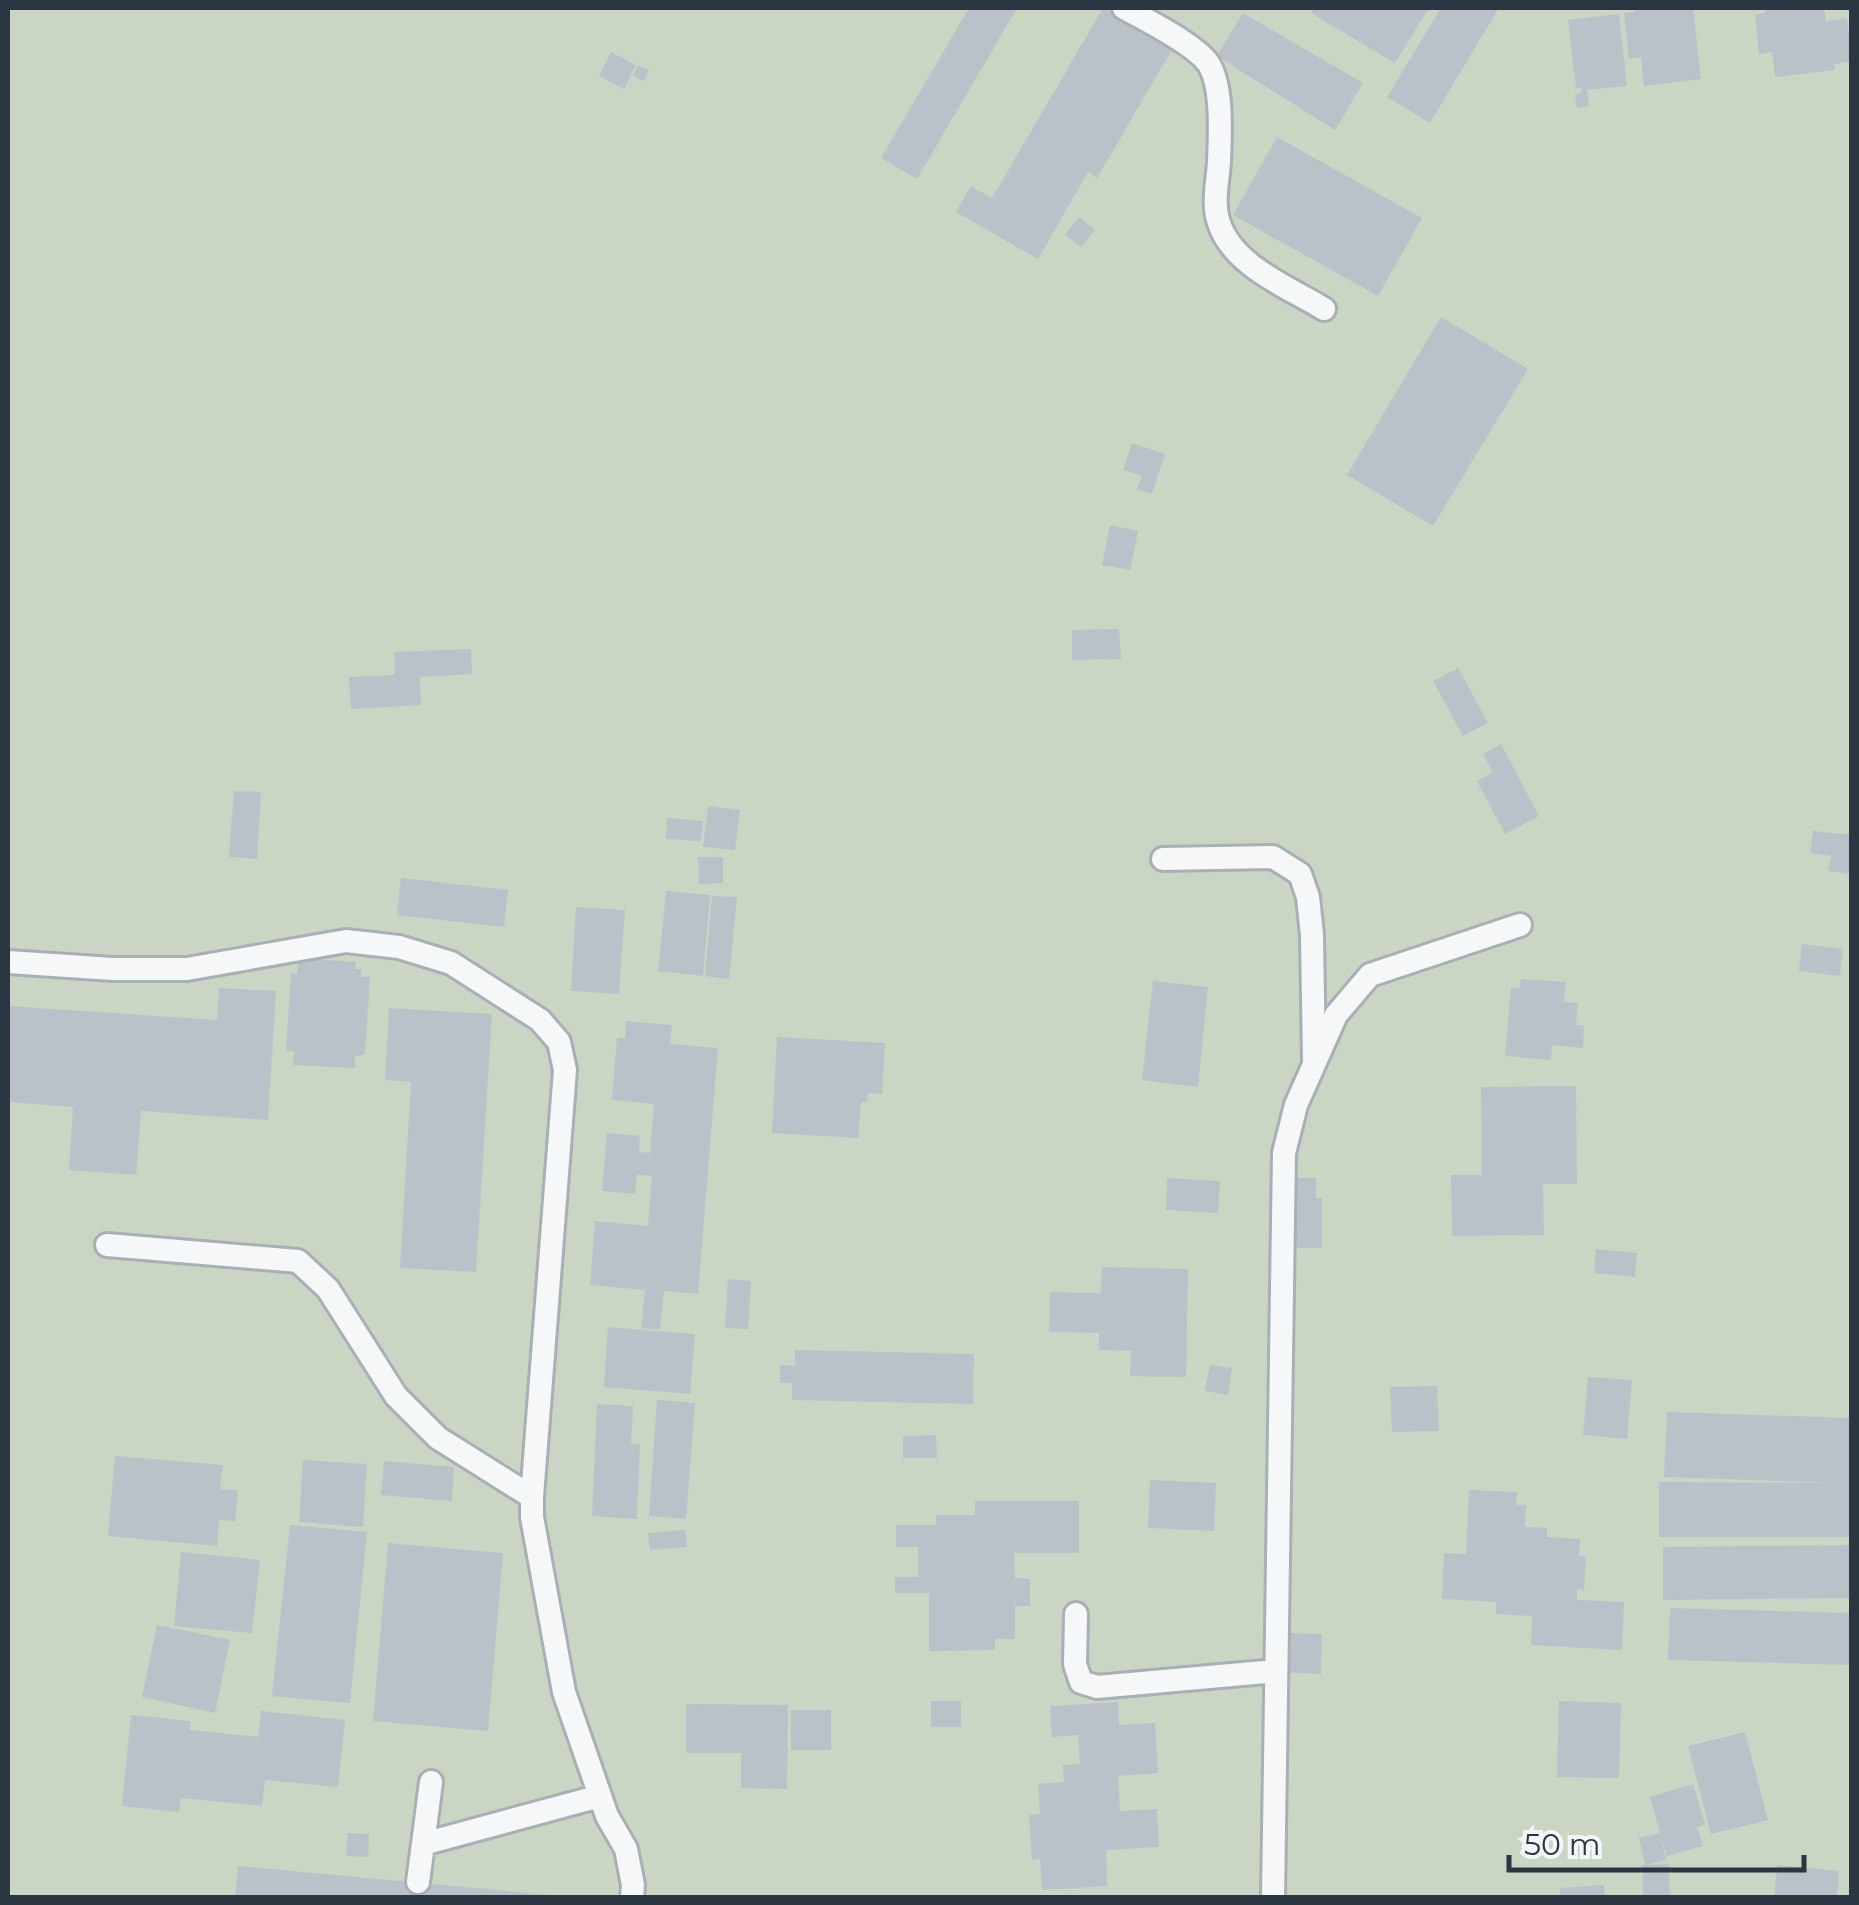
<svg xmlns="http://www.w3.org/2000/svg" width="1859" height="1905" font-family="Montserrat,sans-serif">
  <rect width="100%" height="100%" fill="#e3e7eb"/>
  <path fill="#cbd5c4" d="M 8,8 L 1851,8 L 1851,1897 L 8,1898 Z"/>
  <path fill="#bac1c8" d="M 969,8 L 1017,8 L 917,179 L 881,158 Z
    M 1103,8 L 1174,46 L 1097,178 L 1088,172 L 1038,259 L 956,212 L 971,186 L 992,198 Z
    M 1314,8 L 1429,8 L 1395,63 L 1311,13 Z
    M 1441,8 L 1499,8 L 1430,123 L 1387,97 Z
    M 1634,8 L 1693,8 L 1701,79 L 1644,86 L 1641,57 L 1629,59 L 1624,13 L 1634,12 Z
    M 1764,8 L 1824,8 L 1826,21 L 1847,18 L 1852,61 L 1835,64 L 1835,70 L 1775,77 L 1772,52 L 1759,54 L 1755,14 L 1765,13 Z
    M 1243,13 L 1363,83 L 1335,130 L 1217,56 Z
    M 1619,14 L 1627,86 L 1587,90 L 1589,106 L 1577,108 L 1575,94 L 1582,93 L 1581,87 L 1576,88 L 1568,20 Z
    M 611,52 L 636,65 L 624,89 L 599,76 Z
    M 638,65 L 649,70 L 644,81 L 633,76 Z
    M 1277,137 L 1422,218 L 1378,296 L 1233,215 Z
    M 1079,217 L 1095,230 L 1081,247 L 1065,235 Z
    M 1441,317 L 1528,369 L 1433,526 L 1347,475 Z
    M 1132,443 L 1165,454 L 1152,494 L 1137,489 L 1142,476 L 1123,470 Z
    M 1110,525 L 1138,531 L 1130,570 L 1102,565 Z
    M 1119,629 L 1121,659 L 1072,660 L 1072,630 Z
    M 471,649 L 472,674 L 420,677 L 421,705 L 351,709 L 349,677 L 395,675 L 394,652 Z
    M 1458,668 L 1488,723 L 1463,736 L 1433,681 Z
    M 1501,744 L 1539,816 L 1505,834 L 1477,781 L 1493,772 L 1483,754 Z
    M 234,791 L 261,792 L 257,859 L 229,857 Z
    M 708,806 L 740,810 L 735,850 L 703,847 Z
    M 667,818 L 703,821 L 701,841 L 666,839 Z
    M 1813,831 L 1852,835 L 1852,874 L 1828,871 L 1831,856 L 1810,853 Z
    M 698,857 L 723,857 L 723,883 L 699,884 Z
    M 401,878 L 508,890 L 504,927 L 397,915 Z
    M 666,891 L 710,895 L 703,976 L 658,971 Z
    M 712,896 L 737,897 L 729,979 L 705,976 Z
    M 576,907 L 625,910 L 619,994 L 571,991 Z
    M 1802,944 L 1843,949 L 1840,976 L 1799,971 Z
    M 298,958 L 356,962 L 355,969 L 362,969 L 361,977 L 370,977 L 365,1054 L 355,1057 L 355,1068 L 293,1065 L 294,1051 L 286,1051 L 291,973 L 297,974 Z
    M 1521,979 L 1566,982 L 1564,1002 L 1578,1003 L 1576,1025 L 1584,1026 L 1583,1048 L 1552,1045 L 1551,1060 L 1505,1056 L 1511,987 L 1520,988 Z
    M 1153,981 L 1208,987 L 1198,1087 L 1142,1080 Z
    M 219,988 L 276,991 L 268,1120 L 141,1111 L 136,1175 L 69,1170 L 73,1107 L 8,1102 L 8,1006 L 217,1020 Z
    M 389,1008 L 492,1014 L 476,1272 L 400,1268 L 411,1082 L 385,1080 Z
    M 626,1021 L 672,1025 L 670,1044 L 718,1048 L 698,1294 L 664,1291 L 660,1330 L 641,1328 L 645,1290 L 590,1285 L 595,1221 L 648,1226 L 652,1176 L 637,1175 L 635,1194 L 602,1191 L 607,1133 L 640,1136 L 639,1152 L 650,1153 L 654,1104 L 612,1100 L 617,1038 L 625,1038 Z
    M 777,1037 L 885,1043 L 882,1094 L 868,1093 L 867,1102 L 861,1102 L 858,1138 L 772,1133 Z
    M 1576,1086 L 1577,1184 L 1543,1184 L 1544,1235 L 1452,1236 L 1451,1175 L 1482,1175 L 1481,1087 Z
    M 1167,1178 L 1220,1181 L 1218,1213 L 1166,1210 Z
    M 1293,1178 L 1316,1178 L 1316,1198 L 1322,1198 L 1322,1248 L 1293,1248 Z
    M 1596,1249 L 1637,1253 L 1635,1277 L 1594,1273 Z
    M 1102,1267 L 1188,1269 L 1186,1377 L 1130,1376 L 1131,1351 L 1099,1350 L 1099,1333 L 1049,1332 L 1050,1292 L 1101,1293 Z
    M 728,1279 L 751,1281 L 748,1329 L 725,1328 Z
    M 608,1327 L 695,1334 L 690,1394 L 604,1387 Z
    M 795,1350 L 974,1354 L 973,1404 L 792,1400 L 792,1383 L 780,1383 L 780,1365 L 795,1366 Z
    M 1210,1365 L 1232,1368 L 1228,1395 L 1205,1391 Z
    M 1588,1377 L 1632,1380 L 1627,1439 L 1583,1435 Z
    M 1437,1386 L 1439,1431 L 1392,1432 L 1390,1387 Z
    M 657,1400 L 695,1403 L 686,1519 L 649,1516 Z
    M 597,1404 L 633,1406 L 631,1444 L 640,1444 L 637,1519 L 592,1516 Z
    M 1667,1412 L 1852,1418 L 1852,1537 L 1659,1537 L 1659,1482 L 1833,1483 L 1664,1477 Z
    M 936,1435 L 937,1458 L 903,1458 L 903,1436 Z
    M 115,1456 L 223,1465 L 220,1489 L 238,1490 L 235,1521 L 219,1520 L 217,1546 L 108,1536 Z
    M 303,1460 L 367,1464 L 363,1527 L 299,1522 Z
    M 384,1461 L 454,1467 L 452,1501 L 381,1495 Z
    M 1150,1480 L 1216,1483 L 1214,1531 L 1148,1528 Z
    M 1469,1490 L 1517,1492 L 1516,1505 L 1526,1505 L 1525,1527 L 1547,1528 L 1547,1537 L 1580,1539 L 1579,1556 L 1586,1557 L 1584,1590 L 1577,1589 L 1577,1600 L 1624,1602 L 1622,1650 L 1531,1645 L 1532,1616 L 1496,1614 L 1496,1602 L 1442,1599 L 1444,1553 L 1466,1554 Z
    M 975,1501 L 1079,1501 L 1079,1553 L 1014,1553 L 1015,1578 L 1030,1579 L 1030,1606 L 1015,1606 L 1015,1639 L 995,1639 L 995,1650 L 929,1651 L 929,1593 L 895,1593 L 895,1577 L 918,1577 L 918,1547 L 896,1547 L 896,1525 L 936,1525 L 936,1515 L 975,1515 Z
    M 290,1525 L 367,1532 L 350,1703 L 272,1696 Z
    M 685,1530 L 687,1547 L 650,1550 L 648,1533 Z
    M 388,1543 L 503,1553 L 488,1731 L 373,1721 Z
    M 1852,1545 L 1852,1598 L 1663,1600 L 1663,1547 Z
    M 181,1552 L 260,1560 L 252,1633 L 174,1626 Z
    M 1670,1608 L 1852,1613 L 1852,1665 L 1668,1660 Z
    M 157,1625 L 230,1640 L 215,1713 L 142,1697 Z
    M 1283,1633 L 1322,1634 L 1321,1674 L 1281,1672 Z
    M 931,1701 L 961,1701 L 961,1727 L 931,1727 Z
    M 1559,1701 L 1621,1703 L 1619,1778 L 1557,1777 Z
    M 1118,1702 L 1119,1725 L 1155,1723 L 1158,1773 L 1118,1776 L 1120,1811 L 1157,1809 L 1159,1847 L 1106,1850 L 1107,1886 L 1042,1890 L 1040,1859 L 1032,1860 L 1029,1815 L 1040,1814 L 1038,1784 L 1064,1782 L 1063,1765 L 1080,1764 L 1078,1735 L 1052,1737 L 1050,1706 Z
    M 686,1704 L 788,1705 L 787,1789 L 741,1788 L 741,1753 L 686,1753 Z
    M 791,1710 L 831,1710 L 831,1750 L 791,1750 Z
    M 261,1711 L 345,1720 L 338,1787 L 265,1780 L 262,1806 L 181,1798 L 179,1812 L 122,1806 L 131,1715 L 190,1721 L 190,1730 L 258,1737 Z
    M 1745,1732 L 1768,1820 L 1711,1834 L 1688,1746 Z
    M 1693,1784 L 1705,1824 L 1697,1827 L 1703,1846 L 1667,1856 L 1661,1838 L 1666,1860 L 1645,1865 L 1639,1838 L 1660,1833 L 1650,1797 Z
    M 348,1833 L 369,1834 L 368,1857 L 346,1856 Z
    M 1669,1864 L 1670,1898 L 1643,1898 L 1642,1865 Z
    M 1777,1865 L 1839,1871 L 1837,1898 L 1774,1898 Z
    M 238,1866 L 549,1895 L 549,1898 L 235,1898 Z
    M 1604,1885 L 1605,1898 L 1560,1898 L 1560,1888 Z"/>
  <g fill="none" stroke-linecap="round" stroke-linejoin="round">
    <g stroke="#a8afb5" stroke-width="28">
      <path id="service" d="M 1124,8 C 1145,19 1194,44 1208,63 C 1223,85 1220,135 1219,161 C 1218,181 1212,203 1219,223 C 1233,266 1288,287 1324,309
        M 1163,859 L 1273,857 L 1300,874 L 1308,897 L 1312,935 L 1314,1060
        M 8,962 L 113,969 L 187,969 L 346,941 L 399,947 L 451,963 L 540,1020 L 559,1042 L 565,1070 L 532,1497
        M 107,1245 L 298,1261 L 328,1289 L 396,1396 L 438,1438 L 532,1497 L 532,1517 L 564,1692 L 607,1816 L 626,1849 L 633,1885 L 632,1898
        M 1076,1614 L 1075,1664 L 1081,1682 L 1097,1687 L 1276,1671
        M 431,1782 L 423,1844 L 600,1796
        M 418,1882 L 423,1844
        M 1273,1898 L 1284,1153 L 1296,1105 L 1336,1015 L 1370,975 L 1520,925"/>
    </g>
    <use href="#service" stroke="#f6f7f9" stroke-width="22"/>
  </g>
  <rect width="1859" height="1905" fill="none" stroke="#2a3743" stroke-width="20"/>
  <path d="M1509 1855v15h295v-15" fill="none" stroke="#2a3743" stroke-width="5"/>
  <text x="1524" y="1855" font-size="30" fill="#2a3743" stroke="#f3f6f8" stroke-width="8" paint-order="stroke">50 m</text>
</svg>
